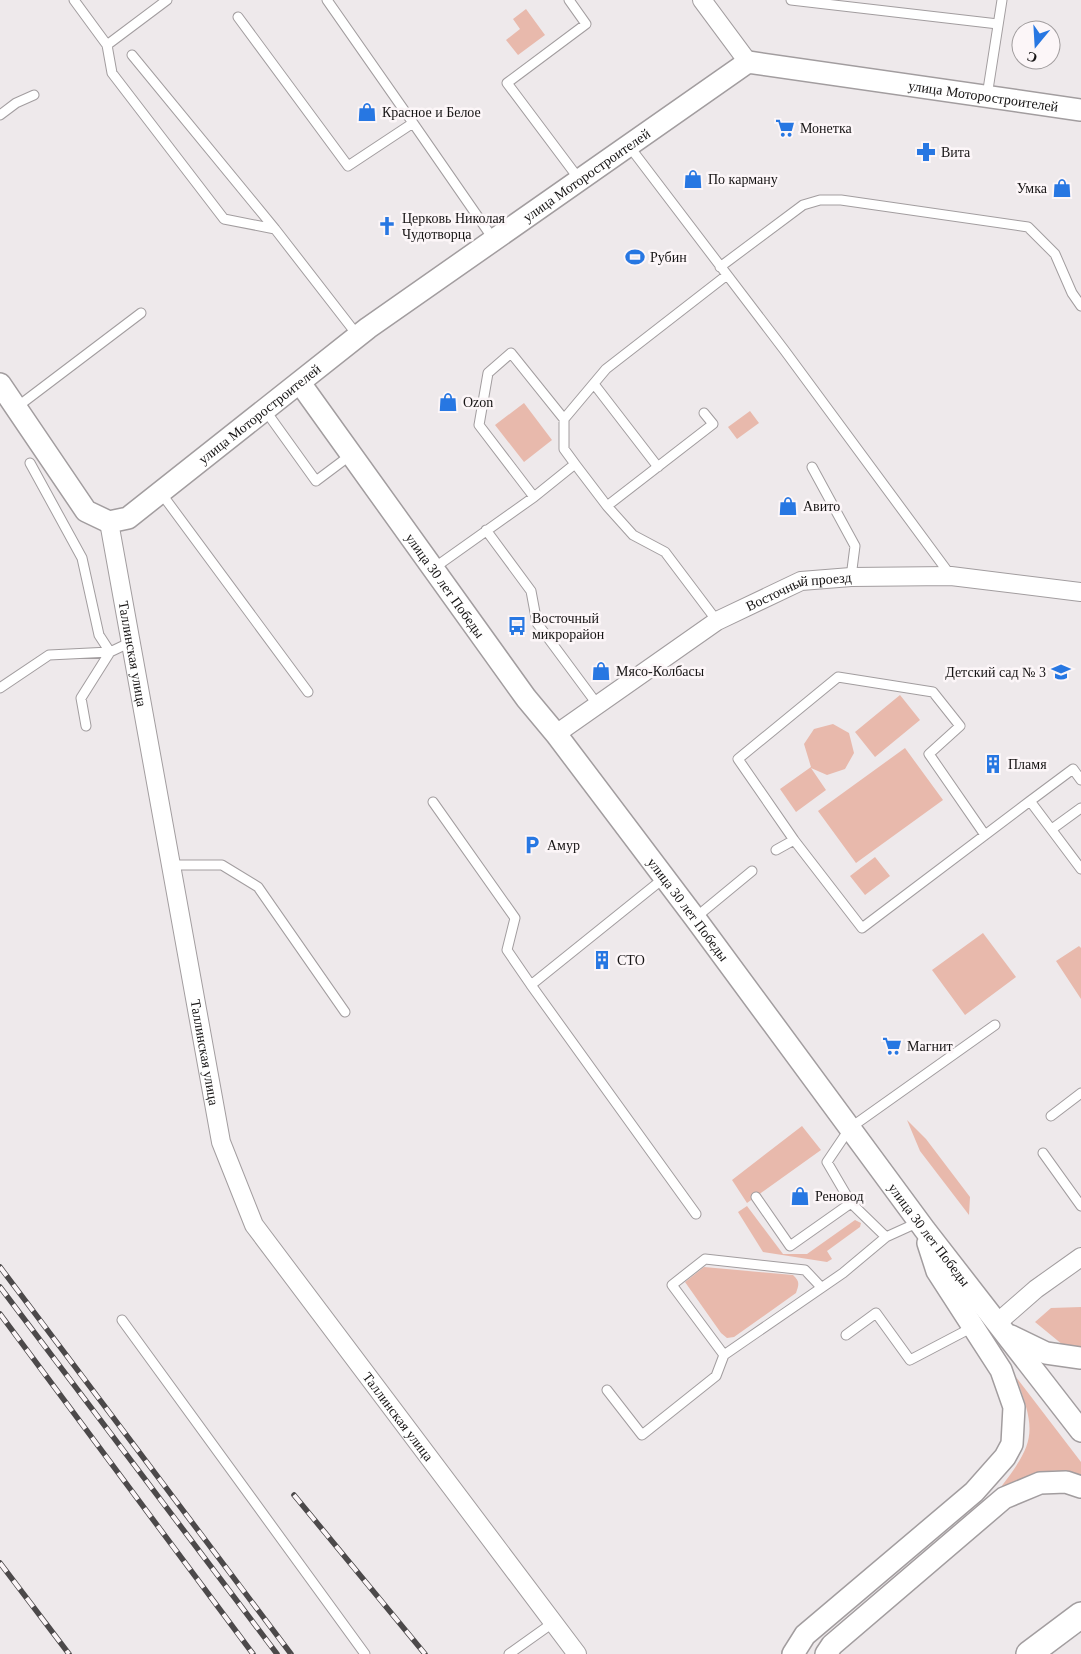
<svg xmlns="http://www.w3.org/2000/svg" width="1081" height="1654" font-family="Georgia,serif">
  <rect width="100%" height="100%" fill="#eee9eb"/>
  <path fill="#e8b9ac" d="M 526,9 L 545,35 L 518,55 L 506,40 L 520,29 L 513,19 Z
    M 524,403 L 552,440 L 524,462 L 495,425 Z
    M 750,411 L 759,423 L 737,439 L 728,427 Z
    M 900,695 L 920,720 L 875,757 L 855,732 Z
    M 833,724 L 849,733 L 854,753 L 845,769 L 827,775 L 811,768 L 826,790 L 796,812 L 780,789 L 811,767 L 804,744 L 814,729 Z
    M 905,748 L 943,800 L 856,863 L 818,811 Z
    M 875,857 L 890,876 L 865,895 L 850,876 Z
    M 983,933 L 1016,977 L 965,1015 L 932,970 Z
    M 1079,946 L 1081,948 L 1081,999 L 1056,961 Z
    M 907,1120 L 926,1139 L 970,1197 L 969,1215 L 920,1151 Z
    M 802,1126 L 821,1150 L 747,1203 L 732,1180 Z
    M 747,1206 L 783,1254 L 807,1254 L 855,1220 L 861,1223 L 860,1227 L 827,1251 L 832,1259 L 827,1262 L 763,1252 L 738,1212 Z
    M 704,1267 L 793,1275 C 800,1281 799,1285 796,1293 L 734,1337 L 727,1338 L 721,1333 L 685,1282 Z
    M 1081,1307 L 1081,1348 L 1063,1345 L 1035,1322 L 1051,1308 Z
    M 1016,1377 L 1081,1462 L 1081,1475 C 1048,1466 1032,1472 1003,1489 L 1001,1487 C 1036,1441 1036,1431 1016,1377 Z"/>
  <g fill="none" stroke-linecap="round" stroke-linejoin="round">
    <g stroke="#a29d9f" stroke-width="11">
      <path id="service" d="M 74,0 L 107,45 L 112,73 L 224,219 L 275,229 L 358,336
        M 327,0 L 413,123
        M 569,0 L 586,24 L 507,83 L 579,179
        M 791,0 L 998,24
        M 238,17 L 348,166 L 413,123 L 494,240
        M 107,45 L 167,0
        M 132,55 L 275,229
        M 987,96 L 1002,0
        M 0,115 L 16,103 L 34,95
        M 629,146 L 785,351 L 951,576
        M 720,267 L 803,205 L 820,200 L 841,200 L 1028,227 L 1055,254 L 1072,293 L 1081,306
        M 594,384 L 658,467
        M 17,407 L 141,313
        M 265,410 L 316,481 L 352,454
        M 30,463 L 82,558 L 99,635 L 110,652
        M 575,464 L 607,506 L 713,424 L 704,413
        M 812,467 L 855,546 L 851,577
        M 161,493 L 308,692
        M 534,497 L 479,425 L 488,373 L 511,353 L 564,419
        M 607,506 L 633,535 L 665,552 L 717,621
        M 486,530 L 531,591 L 537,623 L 597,704
        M 434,568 L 534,497 L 575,464 L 564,449 L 564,419 L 606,369 L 727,275
        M 0,688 L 49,655 L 110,652
        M 86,726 L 81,698 L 110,652 L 131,642
        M 1030,801 L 1073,769 L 1081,780
        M 433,802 L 515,918 L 507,950 L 531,985 L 664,878
        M 1052,829 L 1081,808
        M 985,835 L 929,754 L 960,726 L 933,692 L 838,677 L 738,759 L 794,840 L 862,928 L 1030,801 L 1081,869
        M 776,850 L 794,840
        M 170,865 L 222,865 L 258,887 L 345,1012
        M 695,918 L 752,871
        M 531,985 L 696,1214
        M 1051,1116 L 1081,1093
        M 1043,1153 L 1081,1206
        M 756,1197 L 790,1246 L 851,1203
        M 886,1237 L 851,1203 L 827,1162 L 850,1128 L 995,1025
        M 821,1287 L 805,1270 L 705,1259 L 672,1285 L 724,1355 L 843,1273 L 886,1237 L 919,1222
        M 122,1320 L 365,1654
        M 846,1335 L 876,1313 L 910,1360 L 971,1328
        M 607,1390 L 642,1435 L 716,1376 L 724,1355
        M 509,1654 L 554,1622"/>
    </g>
    <g stroke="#a29d9f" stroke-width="20">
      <g id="minor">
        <path d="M 702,0 L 748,62"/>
        <path id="s1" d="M 109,522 L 221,1142 L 254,1225 L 577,1654"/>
        <path id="s2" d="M 556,734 L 717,621 L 801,581 L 851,577 L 951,576 L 1081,592"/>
        <path d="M 997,1323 L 1036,1289 L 1081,1257"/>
      </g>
    </g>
    <g stroke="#a29d9f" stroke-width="24">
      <g id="tertiary">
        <path id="s3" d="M 300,383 L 526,698 L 556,734 L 695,918 L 925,1230 L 1081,1431"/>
        <path id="s4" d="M 0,384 L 86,511 L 109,522 L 128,518 L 368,328 L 748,62 L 1081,110"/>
        <path d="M 1011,1336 L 1046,1353 L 1081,1358"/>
        <path d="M 793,1654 L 805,1635 L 974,1492 L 1005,1457 L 1012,1444 L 1014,1407 L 1001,1370 L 937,1271 L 928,1243"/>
        <path d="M 826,1654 L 832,1645 L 1004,1498 L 1040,1483 L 1066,1482 L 1081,1487"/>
      </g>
    </g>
    <g stroke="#a29d9f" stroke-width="28">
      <path id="secondary" d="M 1029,1654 L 1081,1615"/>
    </g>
    <use href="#service" stroke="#fff" stroke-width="9"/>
    <use href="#minor" stroke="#fff" stroke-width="18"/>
    <use href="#tertiary" stroke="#fff" stroke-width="21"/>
    <use href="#secondary" stroke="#fff" stroke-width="25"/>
    <g stroke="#4c494a" stroke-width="5.5">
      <path id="rail" d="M 0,1267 L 291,1654
        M 0,1287 L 277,1654
        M 0,1314 L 253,1654
        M 294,1495 L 425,1654
        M 0,1563 L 69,1654"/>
    </g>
    <use href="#rail" stroke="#fcf6f8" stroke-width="4" stroke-dasharray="11" stroke-linecap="butt"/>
  </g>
  <defs>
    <g id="shop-bare" transform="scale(1.5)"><path d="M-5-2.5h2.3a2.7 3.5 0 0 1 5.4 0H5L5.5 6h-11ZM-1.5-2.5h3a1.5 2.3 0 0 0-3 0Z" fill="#2777e2" stroke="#fcf6f8" stroke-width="2.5" paint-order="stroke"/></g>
    <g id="supermarket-bare" transform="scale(1.5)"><path d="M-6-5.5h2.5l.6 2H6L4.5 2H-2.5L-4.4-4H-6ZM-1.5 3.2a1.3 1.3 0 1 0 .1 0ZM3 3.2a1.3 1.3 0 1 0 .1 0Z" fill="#2777e2" stroke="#fcf6f8" stroke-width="2.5" paint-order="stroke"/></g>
    <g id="pharmacy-bare" transform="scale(1.5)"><path d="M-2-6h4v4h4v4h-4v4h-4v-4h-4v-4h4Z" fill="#2777e2" stroke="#fcf6f8" stroke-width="2.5" paint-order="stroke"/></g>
    <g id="church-bare" transform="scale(1.5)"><path d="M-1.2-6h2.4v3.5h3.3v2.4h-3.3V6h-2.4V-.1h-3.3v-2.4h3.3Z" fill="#2777e2" stroke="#fcf6f8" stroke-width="2.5" paint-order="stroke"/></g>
    <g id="stadium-bare" transform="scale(1.5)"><path d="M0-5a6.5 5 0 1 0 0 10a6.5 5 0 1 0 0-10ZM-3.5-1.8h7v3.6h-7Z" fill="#2777e2" stroke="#fcf6f8" stroke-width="2.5" paint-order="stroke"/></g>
    <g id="bus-bare" transform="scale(1.5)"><path d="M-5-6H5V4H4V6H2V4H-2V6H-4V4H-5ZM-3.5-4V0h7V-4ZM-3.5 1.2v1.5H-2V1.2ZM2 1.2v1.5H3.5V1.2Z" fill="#2777e2" stroke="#fcf6f8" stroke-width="2.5" paint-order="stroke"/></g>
    <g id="school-bare" transform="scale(1.5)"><path d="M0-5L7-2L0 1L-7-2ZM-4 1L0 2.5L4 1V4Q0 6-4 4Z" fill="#2777e2" stroke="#fcf6f8" stroke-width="2.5" paint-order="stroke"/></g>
    <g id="building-bare" transform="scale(1.5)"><path d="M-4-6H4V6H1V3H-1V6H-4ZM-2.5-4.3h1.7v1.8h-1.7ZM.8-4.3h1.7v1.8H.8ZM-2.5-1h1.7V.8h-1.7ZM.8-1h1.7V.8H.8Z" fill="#2777e2" stroke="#fcf6f8" stroke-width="2.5" paint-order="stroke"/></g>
    <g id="parking-bare" transform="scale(1.5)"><path d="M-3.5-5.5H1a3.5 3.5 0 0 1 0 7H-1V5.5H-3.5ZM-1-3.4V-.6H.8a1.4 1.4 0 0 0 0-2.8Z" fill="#2777e2" stroke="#fcf6f8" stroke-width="2.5" paint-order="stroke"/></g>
  </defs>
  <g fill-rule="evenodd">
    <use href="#shop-bare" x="367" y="112"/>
    <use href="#supermarket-bare" x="785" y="128"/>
    <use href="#pharmacy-bare" x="926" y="152"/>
    <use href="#shop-bare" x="693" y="179"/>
    <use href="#shop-bare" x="1062" y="188"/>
    <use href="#church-bare" x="387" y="226"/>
    <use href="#stadium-bare" x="635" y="257"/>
    <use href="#shop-bare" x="448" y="402"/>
    <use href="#shop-bare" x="788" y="506"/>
    <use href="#bus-bare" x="517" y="626"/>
    <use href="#shop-bare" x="601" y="671"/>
    <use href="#school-bare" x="1061" y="672"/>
    <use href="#building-bare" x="993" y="764"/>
    <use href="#parking-bare" x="532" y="845"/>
    <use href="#building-bare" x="602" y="960"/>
    <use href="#supermarket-bare" x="892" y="1046"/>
    <use href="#shop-bare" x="800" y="1196"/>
  </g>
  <g text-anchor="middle" stroke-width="5" stroke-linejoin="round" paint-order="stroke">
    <g font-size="14" fill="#161414" stroke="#fcf6f8">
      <text dy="5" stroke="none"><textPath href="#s4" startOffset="1206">улица Моторостроителей</textPath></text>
      <text dy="5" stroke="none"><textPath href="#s4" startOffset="771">улица Моторостроителей</textPath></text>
      <text dy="5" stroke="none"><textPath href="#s4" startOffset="366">улица Моторостроителей</textPath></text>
      <text dy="5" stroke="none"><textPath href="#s3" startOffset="249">улица 30 лет Победы</textPath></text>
      <text dy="5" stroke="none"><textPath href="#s2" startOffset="285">Восточный проезд</textPath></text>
      <text dy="5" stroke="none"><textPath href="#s1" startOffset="134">Таллинская улица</textPath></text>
      <text dy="5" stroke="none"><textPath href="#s3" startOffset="654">улица 30 лет Победы</textPath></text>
      <text dy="5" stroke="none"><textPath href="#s1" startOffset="539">Таллинская улица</textPath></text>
      <text dy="5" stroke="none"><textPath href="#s3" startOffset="1059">улица 30 лет Победы</textPath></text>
      <text dy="5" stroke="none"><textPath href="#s1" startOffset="959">Таллинская улица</textPath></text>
    </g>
    <g font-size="14" fill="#161414" stroke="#fcf6f8" text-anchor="start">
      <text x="382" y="117">Красное и Белое</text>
      <text x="800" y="133">Монетка</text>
      <text x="941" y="157">Вита</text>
      <text x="708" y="184">По карману</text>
      <text x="1047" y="193" text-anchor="end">Умка</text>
      <text x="402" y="223">Церковь Николая<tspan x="402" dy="16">Чудотворца</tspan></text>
      <text x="650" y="262">Рубин</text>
      <text x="463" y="407">Ozon</text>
      <text x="803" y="511">Авито</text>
      <text x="532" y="623">Восточный<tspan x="532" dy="16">микрорайон</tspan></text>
      <text x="616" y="676">Мясо-Колбасы</text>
      <text x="1046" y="677" text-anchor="end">Детский сад № 3</text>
      <text x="1008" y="769">Пламя</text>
      <text x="547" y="850">Амур</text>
      <text x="617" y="965">СТО</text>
      <text x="907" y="1051">Магнит</text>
      <text x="815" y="1201">Реновод</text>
    </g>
  </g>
  <g transform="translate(1036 45) rotate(198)"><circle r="24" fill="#fcf6f8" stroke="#a09c9d"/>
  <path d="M0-4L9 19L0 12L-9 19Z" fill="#2777e2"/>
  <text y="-8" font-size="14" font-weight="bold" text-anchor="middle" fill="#161414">С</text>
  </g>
</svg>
